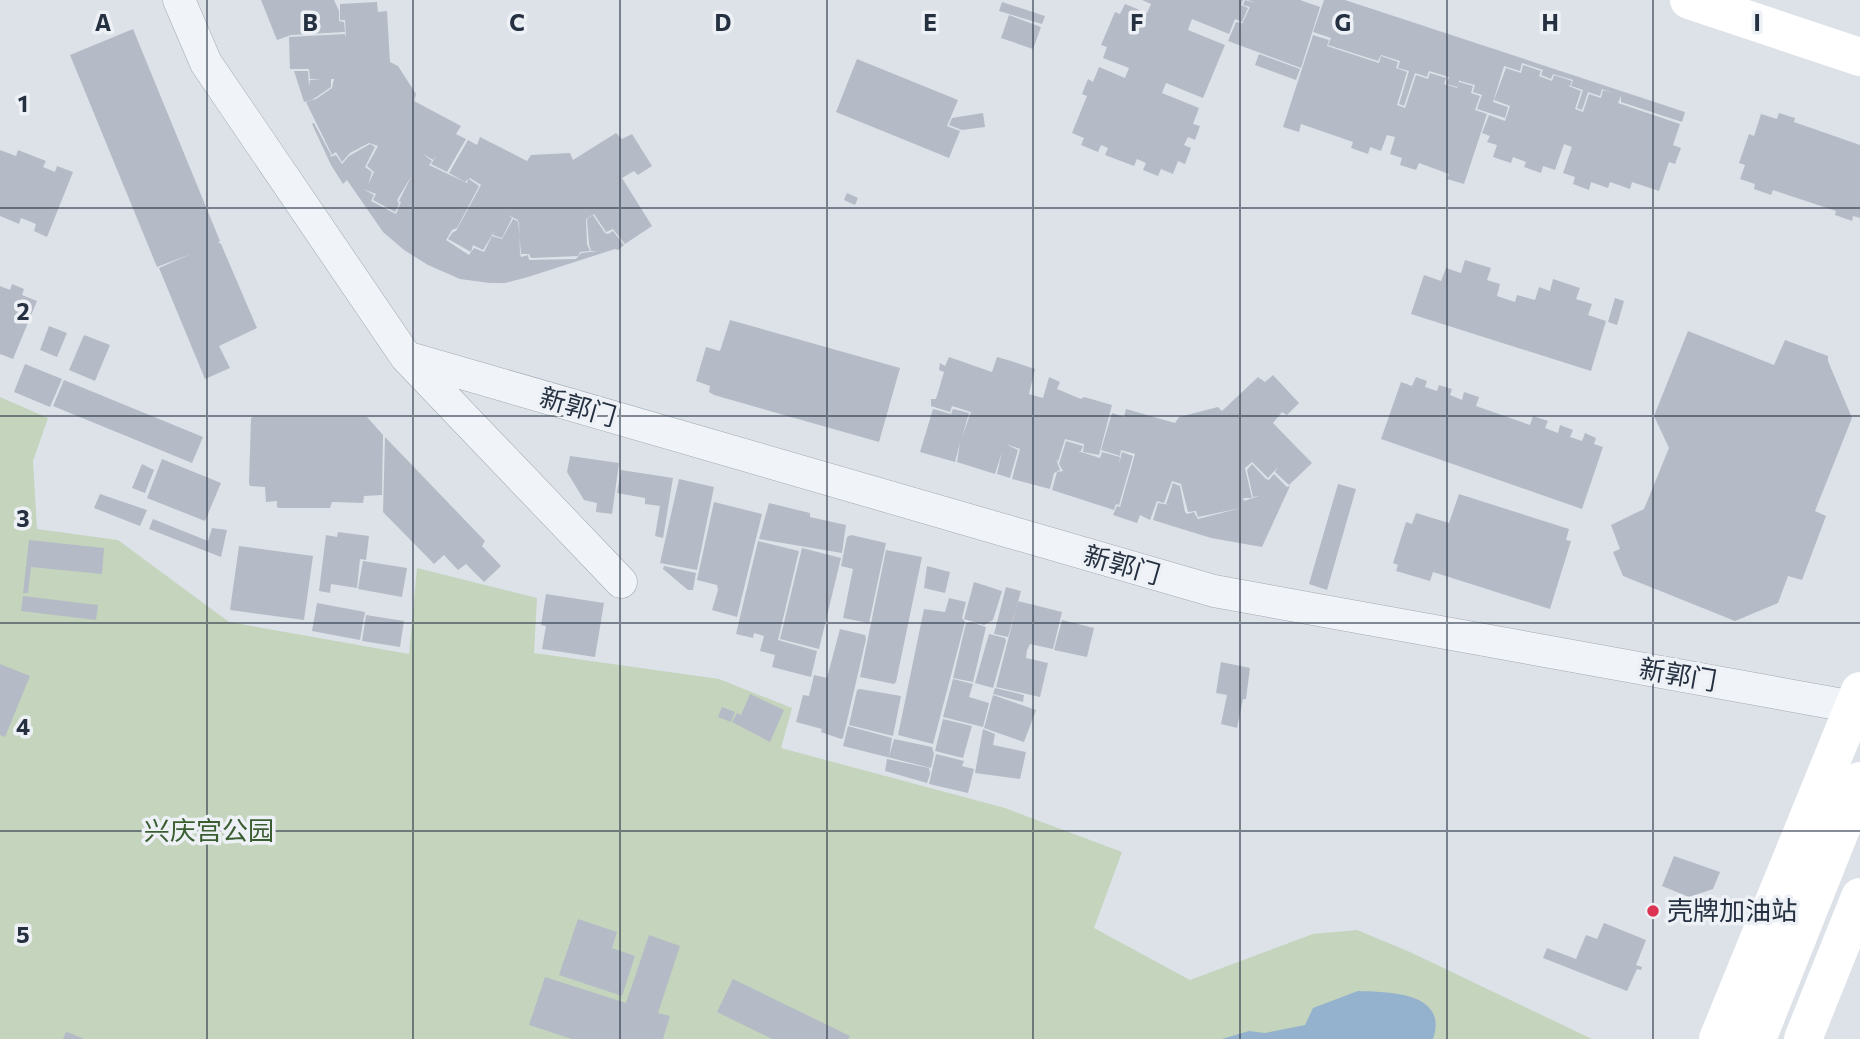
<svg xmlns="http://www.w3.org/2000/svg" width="1860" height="1039" font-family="Commissioner,'Noto Sans SC',sans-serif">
  <rect width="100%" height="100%" fill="#dde2e9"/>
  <path fill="#c4d4bd" d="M 0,397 L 48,418 L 33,461 L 37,529 L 118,540 L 229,622 L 409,654 L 417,568 L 537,598 L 534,653 L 719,679 L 792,708 L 781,748 L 1005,808 L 1122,852 L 1094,928 L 1190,980 L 1313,934 L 1357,930 L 1410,952 L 1592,1039 L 0,1039 Z"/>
  <path fill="#94b1cd" d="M 1358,991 C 1389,992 1449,992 1433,1039 L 1222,1039 L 1249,1031 L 1265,1033 L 1305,1025 L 1313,1008 Z"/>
  <path fill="#b4bbc6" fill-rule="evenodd" d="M 261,0 L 334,0 L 339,11 L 339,21 L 344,22 L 345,32 L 291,35 L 277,40 Z
    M 1142,0 L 1243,0 L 1241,5 L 1248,8 L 1242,22 L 1235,19 L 1229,34 L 1192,19 L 1188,30 L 1225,45 L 1203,98 L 1166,83 L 1162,93 L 1199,108 L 1193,124 L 1200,126 L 1195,140 L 1188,137 L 1184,145 L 1191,148 L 1185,164 L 1178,161 L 1173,174 L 1161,169 L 1158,176 L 1143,170 L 1146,163 L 1137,159 L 1134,166 L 1105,155 L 1108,148 L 1101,145 L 1098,152 L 1081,145 L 1084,138 L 1072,133 L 1087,96 L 1082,94 L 1088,79 L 1093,82 L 1099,67 L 1125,78 L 1129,68 L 1103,58 L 1107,47 L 1101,45 L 1115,12 L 1120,14 L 1125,4 L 1147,13 L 1151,4 Z
    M 1245,0 L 1255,3 L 1248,0 L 1300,0 L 1320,7 L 1301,68 L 1228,41 L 1236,22 L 1242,23 L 1241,26 L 1250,7 L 1243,5 Z
    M 1324,0 L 1345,0 L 1685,112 L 1682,122 L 1621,102 L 1621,96 L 1618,103 L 1680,124 L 1673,145 L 1681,148 L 1675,164 L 1669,162 L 1659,191 L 1632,182 L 1630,189 L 1610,182 L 1608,188 L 1591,182 L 1589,190 L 1573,184 L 1575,177 L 1563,173 L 1572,147 L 1564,144 L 1555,170 L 1543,166 L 1541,173 L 1524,167 L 1526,162 L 1513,157 L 1511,163 L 1493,157 L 1497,145 L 1487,142 L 1490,136 L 1482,133 L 1489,115 L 1505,121 L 1510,106 L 1494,100 L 1506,68 L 1521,73 L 1523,65 L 1541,71 L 1539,76 L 1552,81 L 1554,75 L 1572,81 L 1570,86 L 1566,85 L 1581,91 L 1575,109 L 1583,112 L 1589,94 L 1601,98 L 1603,90 L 1614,93 L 1602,89 L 1600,96 L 1588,92 L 1582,110 L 1577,108 L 1583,90 L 1571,86 L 1573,80 L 1553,74 L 1551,79 L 1541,75 L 1543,70 L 1522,63 L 1520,71 L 1504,66 L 1493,102 L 1508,107 L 1505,118 L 1477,109 L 1482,95 L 1473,92 L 1475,85 L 1460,81 L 1460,79 L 1457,87 L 1446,84 L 1449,77 L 1429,71 L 1427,77 L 1415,73 L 1404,106 L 1399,104 L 1409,71 L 1398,68 L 1400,61 L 1381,55 L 1378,61 L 1328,45 L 1331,38 L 1313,32 Z
    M 377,2 L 378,12 L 387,11 L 390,62 L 398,66 L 416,94 L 414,101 L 461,126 L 456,134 L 466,139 L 447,172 L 431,164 L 437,155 L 433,160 L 422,153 L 432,161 L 429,165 L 471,185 L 467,183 L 468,179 L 465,182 L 449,173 L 468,140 L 477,145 L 480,137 L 527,161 L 531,155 L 570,153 L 573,160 L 616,133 L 622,139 L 632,134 L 652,166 L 638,175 L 634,171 L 622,178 L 652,226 L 625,244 L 613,229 L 606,232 L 594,214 L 586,219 L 587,244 L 590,251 L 580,252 L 578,256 L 531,258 L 529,254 L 521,254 L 518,220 L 508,215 L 512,218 L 502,238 L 493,235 L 494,232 L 483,250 L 473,245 L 471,252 L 448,239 L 453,232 L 456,231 L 481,185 L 470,178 L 469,179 L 479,186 L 457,228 L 452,230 L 446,240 L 469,255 L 474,248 L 484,252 L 492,236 L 502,239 L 513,219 L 519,222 L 520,253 L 521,257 L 528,255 L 529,260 L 576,259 L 581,253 L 591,252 L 592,255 L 591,252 L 598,251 L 591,251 L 589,244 L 587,219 L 593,215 L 605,233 L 608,234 L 613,231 L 624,245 L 618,250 L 615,249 L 528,277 L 505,283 L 490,283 L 460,279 L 428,265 L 404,250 L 383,232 L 347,180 L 343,184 L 331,165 L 312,124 L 314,123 L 331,155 L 330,157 L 336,155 L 342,164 L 349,156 L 370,144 L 375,147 L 365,167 L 372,172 L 368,185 L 374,172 L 367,166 L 378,146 L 369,143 L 350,153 L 342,162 L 336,152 L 332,155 L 306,102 L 316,99 L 332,88 L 334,79 L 331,79 L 331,87 L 312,100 L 304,102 L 294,71 L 308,71 L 309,86 L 310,80 L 322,79 L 310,79 L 309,69 L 290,69 L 289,37 L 345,34 L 346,38 L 345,20 L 340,20 L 340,4 ZM 412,175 L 399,201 L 401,202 L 396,214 L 371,201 L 374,195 L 363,189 L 376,194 L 373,200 L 395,212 L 399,204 L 397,200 Z
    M 1002,2 L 1045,16 L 1042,24 L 999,11 Z
    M 1009,15 L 1041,27 L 1033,49 L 1001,38 Z
    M 133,29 L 220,241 L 218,242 L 221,244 L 257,328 L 219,346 L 230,368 L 205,379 L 159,268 L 191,254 L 157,267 L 70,55 Z
    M 1313,35 L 1329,40 L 1327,46 L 1379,63 L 1381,56 L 1398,62 L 1396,68 L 1407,72 L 1397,105 L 1405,108 L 1416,75 L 1428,79 L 1430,73 L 1446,78 L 1444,84 L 1457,88 L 1459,82 L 1473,86 L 1471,93 L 1480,96 L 1475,110 L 1487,114 L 1464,184 L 1447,179 L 1449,174 L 1419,163 L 1416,170 L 1400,165 L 1402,158 L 1390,154 L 1395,137 L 1387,135 L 1381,151 L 1370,147 L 1368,154 L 1351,148 L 1353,142 L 1301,124 L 1299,132 L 1283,127 Z
    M 1259,54 L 1300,69 L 1296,80 L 1255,65 Z
    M 857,59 L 958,100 L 947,126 L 960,131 L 949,158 L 836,112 Z
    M 983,113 L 985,127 L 962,130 L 949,125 L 952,118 Z
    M 1779,113 L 1795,118 L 1794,122 L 1860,145 L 1860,218 L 1853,216 L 1852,221 L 1835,215 L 1836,211 L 1773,190 L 1771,195 L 1754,189 L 1755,184 L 1740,179 L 1745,165 L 1739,163 L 1749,134 L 1754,136 L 1761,114 L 1777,119 Z
    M 0,150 L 16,156 L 18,150 L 46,161 L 43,167 L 55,172 L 57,166 L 73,172 L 47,237 L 34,231 L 36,224 L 21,218 L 19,224 L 0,216 Z
    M 847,193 L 858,198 L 855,205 L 844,200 Z
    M 1465,260 L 1491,268 L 1487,280 L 1500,284 L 1497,296 L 1515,302 L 1517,295 L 1535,300 L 1539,287 L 1550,291 L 1553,279 L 1580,288 L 1576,299 L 1592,304 L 1588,315 L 1606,321 L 1591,371 L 1411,314 L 1424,275 L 1441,281 L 1446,268 L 1461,273 Z
    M 12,284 L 24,289 L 22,295 L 37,301 L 13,359 L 0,354 L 0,286 L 10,290 Z
    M 1615,298 L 1624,301 L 1617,325 L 1608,322 Z
    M 730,320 L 900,368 L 879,442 L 714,395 L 709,392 L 710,386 L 696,381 L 706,347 L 720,351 Z
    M 49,326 L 67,333 L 57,357 L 40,350 Z
    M 1688,331 L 1774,365 L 1785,340 L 1828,356 L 1828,361 L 1852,418 L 1815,511 L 1826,516 L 1802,580 L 1788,576 L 1778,603 L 1735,621 L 1623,576 L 1613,552 L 1620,549 L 1611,525 L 1644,509 L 1669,448 L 1654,416 Z
    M 84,335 L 110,345 L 95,381 L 69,370 Z
    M 949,357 L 992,372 L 997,357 L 1011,361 L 1035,369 L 1029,394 L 1043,398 L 1049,377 L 1060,382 L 1057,389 L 1081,399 L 1084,397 L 1112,405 L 1099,455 L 1083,452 L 1084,444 L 1065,439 L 1058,462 L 1056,459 L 1060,470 L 1054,473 L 1050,489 L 1012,479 L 1020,449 L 1006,444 L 1018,450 L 1010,478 L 997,474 L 1002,452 L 995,474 L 957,462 L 960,443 L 955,462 L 920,452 L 933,409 L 951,414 L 953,409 L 969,413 L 962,437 L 971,412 L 952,406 L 950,412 L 931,406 L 931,399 L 936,399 L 944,372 L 939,370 L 940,363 L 945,366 Z
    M 25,364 L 62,379 L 50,407 L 14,392 Z
    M 1273,375 L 1299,403 L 1287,415 L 1282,412 L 1273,423 L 1312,463 L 1289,485 L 1275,472 L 1278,467 L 1268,478 L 1252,462 L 1245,468 L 1252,498 L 1243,498 L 1246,507 L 1244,501 L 1259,496 L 1253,497 L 1247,470 L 1252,464 L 1266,479 L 1269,480 L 1274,474 L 1287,487 L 1290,486 L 1262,547 L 1211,538 L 1153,520 L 1158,503 L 1170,505 L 1166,504 L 1173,483 L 1180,486 L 1185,512 L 1187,514 L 1194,512 L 1200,523 L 1198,519 L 1241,508 L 1198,517 L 1196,511 L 1188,512 L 1181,484 L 1172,481 L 1164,503 L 1157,501 L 1150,520 L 1140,515 L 1137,523 L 1113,515 L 1117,506 L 1120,507 L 1135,454 L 1121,450 L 1120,456 L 1101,450 L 1112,413 L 1124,417 L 1126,409 L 1175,423 L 1179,417 L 1218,407 L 1222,411 L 1258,377 L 1265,382 Z
    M 1416,377 L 1427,381 L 1425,387 L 1437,391 L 1439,385 L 1452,389 L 1450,395 L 1462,400 L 1464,392 L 1479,397 L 1476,406 L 1530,425 L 1533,416 L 1548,421 L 1545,428 L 1558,433 L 1560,425 L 1573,430 L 1570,437 L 1582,441 L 1585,433 L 1596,438 L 1594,444 L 1603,447 L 1582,509 L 1381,439 L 1401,382 L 1412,386 Z
    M 64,380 L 203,437 L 192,463 L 53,406 Z
    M 253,417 L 367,417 L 383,435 L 382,495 L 364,496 L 363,503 L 332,502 L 330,508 L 279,508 L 277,507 L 277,501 L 266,502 L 265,487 L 250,486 L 249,483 L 251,418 Z
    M 385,437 L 485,541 L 482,546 L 501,566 L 484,582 L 466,564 L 458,570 L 444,555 L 434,564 L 383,512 Z
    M 1066,441 L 1083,446 L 1081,451 L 1078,451 L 1100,458 L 1102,452 L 1120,457 L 1119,464 L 1122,452 L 1133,456 L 1119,505 L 1116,504 L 1114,510 L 1052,490 L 1057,472 L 1063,471 L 1059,464 Z
    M 570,456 L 619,463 L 612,514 L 596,512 L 597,503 L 584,500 L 567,472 Z
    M 162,459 L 221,483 L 205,521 L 147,498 Z
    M 142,464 L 154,470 L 145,493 L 132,488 Z
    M 621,470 L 673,478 L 663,538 L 655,536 L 660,506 L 645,504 L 645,498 L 617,493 Z
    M 679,479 L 714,487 L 697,570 L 660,563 Z
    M 1338,484 L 1356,489 L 1327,590 L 1309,584 Z
    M 100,494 L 147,510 L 140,526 L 94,508 Z
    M 1459,494 L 1569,529 L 1566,540 L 1571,541 L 1550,609 L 1433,572 L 1430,581 L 1396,571 L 1398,565 L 1393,563 L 1406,522 L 1412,524 L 1416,513 L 1449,523 Z
    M 714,502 L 762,514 L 737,617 L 712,610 L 718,590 L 717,585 L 697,580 Z
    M 769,503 L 810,513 L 810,517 L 846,525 L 842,553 L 759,539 Z
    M 153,519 L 208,541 L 212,528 L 227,530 L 221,557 L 149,529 Z
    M 338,532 L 369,536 L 366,560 L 360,559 L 357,588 L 331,584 L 330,593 L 319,591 L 326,535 L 337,537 Z
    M 851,535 L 886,543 L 869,623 L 843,618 L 853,569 L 841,566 L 847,537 Z
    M 29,540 L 104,548 L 102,574 L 31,567 L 28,593 L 23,593 Z
    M 758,541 L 799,551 L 778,640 L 817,651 L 811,677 L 772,667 L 775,655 L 760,651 L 764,636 L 754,633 L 753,638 L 736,634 Z
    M 239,546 L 313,556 L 304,620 L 230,610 Z
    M 802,548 L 841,558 L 819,649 L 780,639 Z
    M 886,550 L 922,557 L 896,682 L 894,684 L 860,677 Z
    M 363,561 L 407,568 L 402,597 L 358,589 Z
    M 664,566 L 696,573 L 693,590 L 688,590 L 663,569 Z
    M 927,566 L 950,572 L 945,593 L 924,588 Z
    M 974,582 L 1002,591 L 993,620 L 984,625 L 964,619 Z
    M 1006,587 L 1021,591 L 1008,637 L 994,634 Z
    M 546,594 L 604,603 L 595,657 L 542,649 L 546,626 L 541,625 Z
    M 23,596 L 98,605 L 96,620 L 21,611 Z
    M 949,598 L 966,602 L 962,618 L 965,622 L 933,744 L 898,735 L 924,609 L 945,612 Z
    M 1018,601 L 1062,612 L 1053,649 L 1030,644 L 1027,650 L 1026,658 L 1048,663 L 1040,697 L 996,687 Z
    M 317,603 L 365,612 L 360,640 L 312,631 Z
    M 366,615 L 404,621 L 400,647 L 362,641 Z
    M 1062,620 L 1094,628 L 1087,657 L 1054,650 Z
    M 971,622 L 986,627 L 973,682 L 953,678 L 966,623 Z
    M 840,629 L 865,635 L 866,639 L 843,738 L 841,739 L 821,732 L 822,729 L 796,722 L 803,695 L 809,696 L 814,675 L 827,678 Z
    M 989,634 L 1005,638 L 1006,641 L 993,688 L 975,683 Z
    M 1221,662 L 1250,668 L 1246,699 L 1243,699 L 1237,728 L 1221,724 L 1227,695 L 1216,693 Z
    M 0,664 L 30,676 L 5,737 L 0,735 Z
    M 953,679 L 973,684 L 969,697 L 989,703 L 983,727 L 943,717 Z
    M 995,688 L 1024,695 L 1023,702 L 993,694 Z
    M 860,689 L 901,696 L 893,736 L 849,725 L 857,690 Z
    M 750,694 L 784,710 L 770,742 L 732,722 L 737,713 L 741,715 Z
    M 993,695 L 1036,710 L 1024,742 L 984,728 Z
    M 722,707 L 735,712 L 731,722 L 718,717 Z
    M 943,719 L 972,726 L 963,758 L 935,751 Z
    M 848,726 L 892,738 L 889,757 L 894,739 L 932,747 L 934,754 L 931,768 L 843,746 Z
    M 983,729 L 995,734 L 993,745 L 1026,752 L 1020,779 L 975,773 Z
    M 936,754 L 964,761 L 962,766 L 974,769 L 968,793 L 929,784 Z
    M 887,759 L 929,768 L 930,774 L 927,783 L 885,771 Z
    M 1674,856 L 1720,872 L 1713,889 L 1689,897 L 1662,886 Z
    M 578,919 L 617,932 L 612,948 L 635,956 L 622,996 L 559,975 Z
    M 1604,923 L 1646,940 L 1636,965 L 1642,967 L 1641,970 L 1637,969 L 1627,991 L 1543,958 L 1547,948 L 1576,959 L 1586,935 L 1597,939 Z
    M 649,935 L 680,946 L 658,1013 L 670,1016 L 663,1039 L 572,1039 L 529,1025 L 545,977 L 626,1003 Z
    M 733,979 L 850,1036 L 848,1039 L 772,1039 L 717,1012 Z
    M 66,1032 L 70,1033 L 84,1039 L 63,1039 Z"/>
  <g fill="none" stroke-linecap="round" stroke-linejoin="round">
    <g stroke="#a2a9b3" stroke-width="33">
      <path id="street" d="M 179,0 L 206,63 L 406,357 L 621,582
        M 406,357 L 1214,591 L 1854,707"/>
    </g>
    <use href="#street" stroke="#f0f3f7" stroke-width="32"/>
    <path stroke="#fff" stroke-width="38" d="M 1689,0 L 1860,57
      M 1718,1039 L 1860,691
      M 1757,1039 L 1860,781
      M 1803,1039 L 1860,897"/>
  </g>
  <path fill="none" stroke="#253041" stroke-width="2" stroke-opacity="0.55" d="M 207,0 L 207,1039M 413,0 L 413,1039M 620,0 L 620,1039M 827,0 L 827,1039M 1033,0 L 1033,1039M 1240,0 L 1240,1039M 1447,0 L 1447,1039M 1653,0 L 1653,1039M 0,208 L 1860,208M 0,416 L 1860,416M 0,623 L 1860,623M 0,831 L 1860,831"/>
  <circle fill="#dd3352" stroke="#edf1f6" stroke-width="2.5" cx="1653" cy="911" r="7"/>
  <g text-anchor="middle" stroke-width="7" stroke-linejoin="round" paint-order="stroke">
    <g font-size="26" fill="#253041" stroke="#edf1f6">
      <text transform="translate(578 407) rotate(16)" y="9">新郭门</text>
      <text transform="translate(1122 565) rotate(16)" y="9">新郭门</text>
      <text transform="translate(1678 675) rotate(10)" y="9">新郭门</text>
    </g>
    <g font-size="26" fill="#3b5e31" stroke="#edf1f6">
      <text x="209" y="840">兴庆宫公园</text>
    </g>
    <g font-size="26" fill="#253041" stroke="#edf1f6" text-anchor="start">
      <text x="1667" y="920">壳牌加油站</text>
    </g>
  </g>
  <g font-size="23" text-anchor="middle" font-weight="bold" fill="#253041" stroke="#edf1f6" stroke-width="7" stroke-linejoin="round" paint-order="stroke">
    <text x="103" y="31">A</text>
    <text x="310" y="31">B</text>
    <text x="517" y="31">C</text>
    <text x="723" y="31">D</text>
    <text x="930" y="31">E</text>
    <text x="1137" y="31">F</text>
    <text x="1343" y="31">G</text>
    <text x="1550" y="31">H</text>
    <text x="1757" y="31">I</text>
    <text x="23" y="112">1</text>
    <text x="23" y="320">2</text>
    <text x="23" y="527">3</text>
    <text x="23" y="735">4</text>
    <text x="23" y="943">5</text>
  </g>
</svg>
